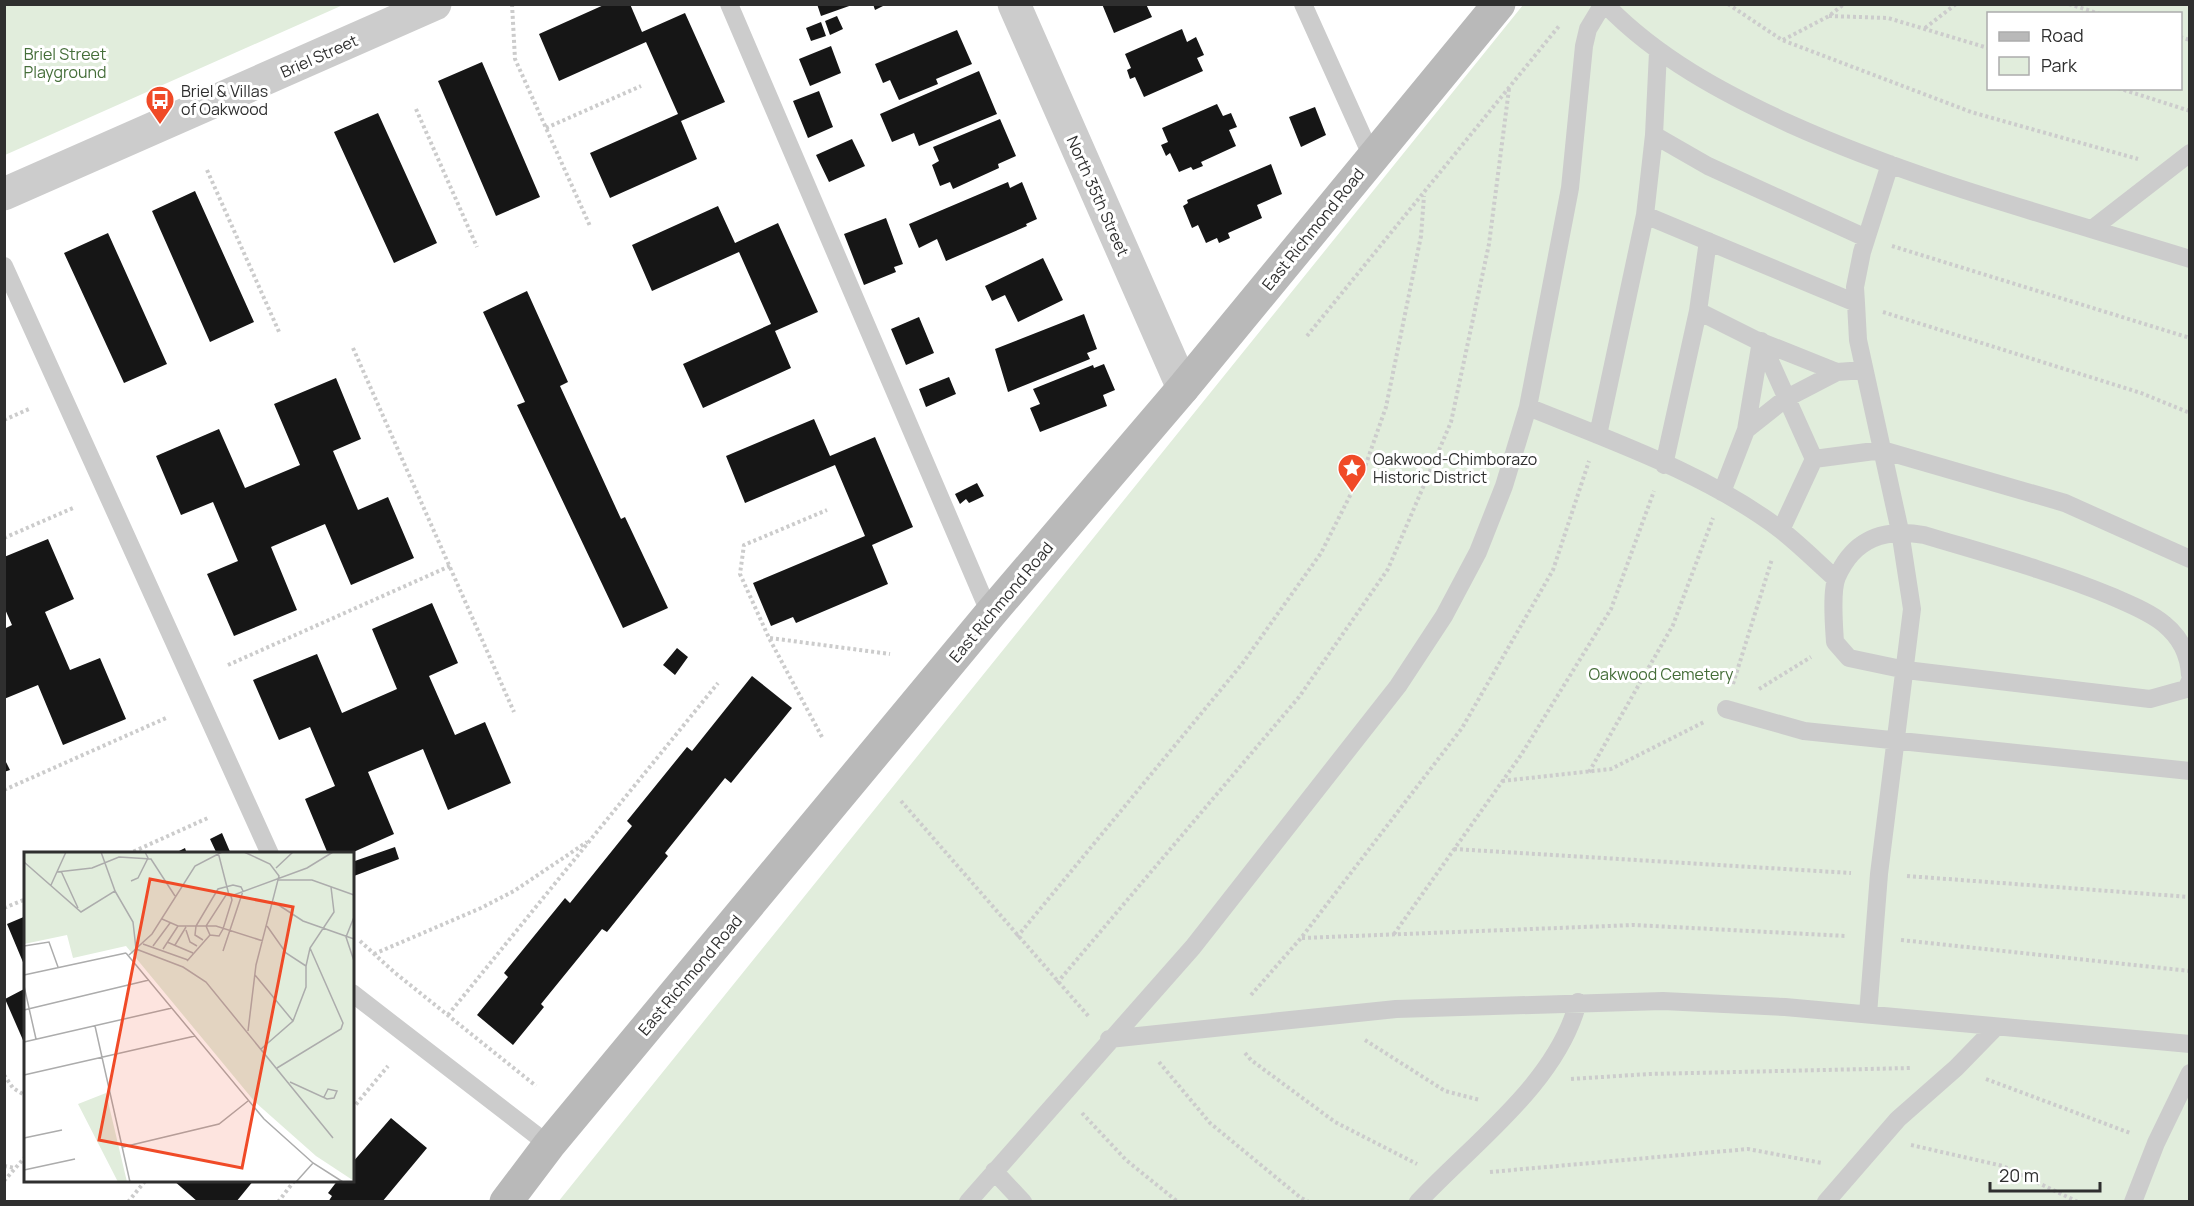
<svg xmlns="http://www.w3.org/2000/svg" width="2194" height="1206" font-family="Manrope,sans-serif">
  <rect width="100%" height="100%" fill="#fff"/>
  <path fill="#e1eddc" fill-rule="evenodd" d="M 5,4 L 343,4 L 343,5 L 5,155 Z
    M 1523,5 L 2189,5 L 2189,1201 L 558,1202 ZM 1988,14 L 2180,14 L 2180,88 L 1988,88 Z"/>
  <path fill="#161616" d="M 606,4 L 630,4 L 642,32 L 685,13 L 725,102 L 681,121 L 697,159 L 610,198 L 590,153 L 678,114 L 646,42 L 559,81 L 539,34 Z
    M 817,4 L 852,4 L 852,5 L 821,16 Z
    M 873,4 L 887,4 L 875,10 Z
    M 1102,4 L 1146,4 L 1152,17 L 1114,33 Z
    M 837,16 L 843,29 L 830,35 L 825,21 Z
    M 821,22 L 826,36 L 811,41 L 806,28 Z
    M 1182,29 L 1187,42 L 1196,37 L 1204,55 L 1197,58 L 1203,71 L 1144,97 L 1135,77 L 1130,79 L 1127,70 L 1131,68 L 1125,54 Z
    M 957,30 L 972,64 L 936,79 L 938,84 L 899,100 L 890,80 L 883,83 L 875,64 Z
    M 831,46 L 841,73 L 810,86 L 799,59 Z
    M 482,62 L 540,197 L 496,216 L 438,81 Z
    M 979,71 L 997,114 L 919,146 L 914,133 L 892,142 L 880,114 Z
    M 819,91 L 833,127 L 808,138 L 793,101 Z
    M 1217,104 L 1223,116 L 1231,113 L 1237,127 L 1229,130 L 1236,146 L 1201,162 L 1203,166 L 1193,170 L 1191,167 L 1179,172 L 1170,153 L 1166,156 L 1161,145 L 1168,142 L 1162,128 Z
    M 1315,107 L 1326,135 L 1301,147 L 1289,117 Z
    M 378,113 L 437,243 L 394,263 L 334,132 Z
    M 1000,119 L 1016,156 L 998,164 L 999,168 L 953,189 L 950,182 L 940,186 L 932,165 L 939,161 L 933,147 Z
    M 852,139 L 865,166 L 829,182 L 816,155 Z
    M 1271,164 L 1282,194 L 1257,205 L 1262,218 L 1228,233 L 1230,238 L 1219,243 L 1217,238 L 1206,243 L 1198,225 L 1192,228 L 1183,206 L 1188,203 L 1187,200 Z
    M 1008,182 L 1010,188 L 1022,182 L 1037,219 L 1026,224 L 1027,226 L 946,261 L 937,239 L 919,248 L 909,224 Z
    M 195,191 L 254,322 L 210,342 L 152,211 Z
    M 718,206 L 735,243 L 778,223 L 818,312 L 775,331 L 791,368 L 703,408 L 683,364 L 771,324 L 739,252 L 652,291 L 632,245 Z
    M 886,218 L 903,264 L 894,267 L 896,272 L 864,285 L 844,234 Z
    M 108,233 L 167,364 L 124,383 L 64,253 Z
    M 1043,258 L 1063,300 L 1018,322 L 1005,295 L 992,301 L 985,286 Z
    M 527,291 L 568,382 L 560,386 L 621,519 L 625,517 L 668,608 L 623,628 L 517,405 L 525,402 L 483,312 Z
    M 1084,314 L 1097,349 L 1087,353 L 1090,359 L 1008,392 L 995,349 Z
    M 919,317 L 934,353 L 906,365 L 891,329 Z
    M 1104,364 L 1115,390 L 1103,395 L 1107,406 L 1040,432 L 1030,408 L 1040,404 L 1033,389 L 1093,365 L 1094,368 Z
    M 949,377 L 956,394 L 926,407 L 919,389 Z
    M 336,378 L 361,439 L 333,451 L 358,510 L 388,497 L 414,558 L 351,585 L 325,524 L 271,547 L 297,610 L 234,636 L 207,574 L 238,561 L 213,502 L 181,515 L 156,456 L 219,429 L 245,488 L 300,465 L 274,404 Z
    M 814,419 L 830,456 L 875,437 L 913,527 L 872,545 L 888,584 L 796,623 L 793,617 L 771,626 L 753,583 L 865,536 L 835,465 L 745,503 L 726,456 Z
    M 977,483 L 984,496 L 969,503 L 966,499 L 960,504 L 955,494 Z
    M 48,539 L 74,599 L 45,612 L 70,670 L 100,658 L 126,719 L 63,745 L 38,685 L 4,699 L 4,629 L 12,625 L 4,607 L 4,557 Z
    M 432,603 L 458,663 L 429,676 L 455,735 L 485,722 L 511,783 L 448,810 L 423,749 L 368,772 L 394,834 L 349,854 L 328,854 L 305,799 L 335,786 L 310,727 L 279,740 L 253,680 L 317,654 L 342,713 L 397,689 L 372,629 Z
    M 677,648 L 688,657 L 675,675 L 663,665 Z
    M 752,676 L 792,708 L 731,783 L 725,778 L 665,853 L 668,856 L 607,932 L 602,929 L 541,1004 L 544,1007 L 513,1045 L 477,1015 L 508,977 L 504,973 L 565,898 L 570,903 L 632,826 L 627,821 L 687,747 L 692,751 Z
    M 4,758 L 10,770 L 4,772 Z
    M 222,833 L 231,854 L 217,854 L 210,839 Z
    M 395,847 L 399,859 L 354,876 L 352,862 Z
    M 185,848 L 187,854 L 173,854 Z
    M 26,916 L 26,967 L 25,967 L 7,924 Z
    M 26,988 L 26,1047 L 5,999 Z
    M 391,1118 L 427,1148 L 382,1202 L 328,1202 L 332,1196 L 328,1193 L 338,1180 L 352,1180 L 352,1163 Z
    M 173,1180 L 254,1180 L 236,1202 L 198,1202 Z"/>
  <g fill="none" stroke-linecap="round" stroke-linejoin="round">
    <path stroke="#ccc" stroke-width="4" stroke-dasharray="3 3" stroke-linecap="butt" d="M 512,4 L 515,59 L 590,226
      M 1728,4 L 1782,40 L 1971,112 L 2138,159
      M 2069,4 L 2100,14
      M 1829,16 L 1888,18 L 1988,48
      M 1925,28 L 1956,4
      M 2180,37 L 2190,40
      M 1783,40 L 1829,16 L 1844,4
      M 2118,88 L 2190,111
      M 416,109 L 477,247
      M 546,128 L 641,86
      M 207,170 L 280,334
      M 1892,246 L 2190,338
      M 1883,312 L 2141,393 L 2190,413
      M 1307,336 L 1559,26
      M 353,348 L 514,712
      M 4,420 L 29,409
      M 4,538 L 73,508
      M 770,638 L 890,654
      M 228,665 L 450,566
      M 1733,684 L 1772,559
      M 1759,689 L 1811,657
      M 822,737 L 769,638 L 740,574 L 744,545 L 827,510
      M 1589,772 L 1673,625 L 1713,518
      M 1502,781 L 1611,769 L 1704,722
      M 4,790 L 166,718
      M 901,801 L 1090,1018
      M 1454,849 L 1851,873
      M 128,854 L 210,817
      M 1907,876 L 2190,897
      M 4,908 L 26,899
      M 1394,934 L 1521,755 L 1611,609 L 1654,491
      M 1017,937 L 1242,664 L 1321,553 L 1366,464 L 1386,407 L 1421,236 L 1424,196
      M 1302,938 L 1634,925 L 1846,936
      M 1901,940 L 2190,971
      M 360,941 L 394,972 L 536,1086
      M 374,954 L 481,908 L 514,891 L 587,842
      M 1057,983 L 1299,697 L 1388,569 L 1451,422 L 1489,244 L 1509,89
      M 1251,995 L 1301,938 L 1462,728 L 1553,570 L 1589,461
      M 448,1015 L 718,683
      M 1365,1040 L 1445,1091 L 1480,1100
      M 1245,1053 L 1251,1060 L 1335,1122 L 1417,1164
      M 1159,1062 L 1210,1123 L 1301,1198 L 1309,1202
      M 4,1075 L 13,1088 L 26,1096
      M 1571,1079 L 1649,1074 L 1911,1068
      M 1986,1079 L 2130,1133
      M 352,1109 L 388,1066
      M 1082,1113 L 1126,1160 L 1178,1202
      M 1911,1145 L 2003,1166 L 2078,1202
      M 4,1166 L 15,1168
      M 1490,1172 L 1748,1149 L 1822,1163
      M 4,1181 L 26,1156
      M 128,1202 L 146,1180
      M 278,1202 L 295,1180"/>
    <path stroke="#ccc" stroke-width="18" d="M 729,4 L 990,614
      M 1303,4 L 1372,157
      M 1605,4 C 1657,58 1723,93 1790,124 C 1919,182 2055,217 2190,259
      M 1654,135 L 1708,166 L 1866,238
      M 1645,215 L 1856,303
      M 2092,229 L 2190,153
      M 4,266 L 270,854
      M 1698,311 L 1754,339 L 1837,372 L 1864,370
      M 1761,341 L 1814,459
      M 1528,407 C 1612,441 1709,475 1781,530 C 1800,545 1818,563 1836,579
      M 1746,430 L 1761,341
      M 1598,435 L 1645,215 L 1654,135 L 1658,52
      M 1664,465 L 1698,311 L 1708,241
      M 1722,492 L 1746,430 L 1785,399 L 1837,372
      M 1781,530 L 1814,459 L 1882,450 L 2065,503 L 2190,559
      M 2190,675 C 2189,655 2180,637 2164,624 C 2150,612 2129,604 2111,596 C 2051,571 1987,554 1924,535 C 1885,528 1854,538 1837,577 C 1831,590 1834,627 1835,642 L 1849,658 L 1906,670 L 2150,699 L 2186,689 L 2190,681
      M 1726,709 L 1804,731 L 2190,771
      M 352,993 L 549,1145
      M 1868,1014 L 1879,874 L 1912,609 L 1900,531 L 1858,340 L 1856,303 L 1855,287 L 1862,252 L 1890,164
      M 1109,1039 L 1396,1009 L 1663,1001 L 1785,1007 L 2190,1044
      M 994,1171 L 1023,1202
      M 968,1202 L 1193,947 L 1398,686 L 1444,616 L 1478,552 L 1504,486 L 1528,407 L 1570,188 L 1584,46 L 1588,29 L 1603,4
      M 1418,1202 C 1473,1143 1557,1083 1578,1002
      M 1826,1202 L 1898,1119 L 1956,1068 L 1996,1027
      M 2133,1202 L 2156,1143 L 2190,1073"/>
    <path stroke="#ccc" stroke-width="33" d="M 1014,4 L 1183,388
      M 4,194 L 435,4"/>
    <path stroke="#b9b9b9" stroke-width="33" d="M 506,1202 L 549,1145 L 990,614 L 1183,388 L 1499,4"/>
  </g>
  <defs>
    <g id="bus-pin" transform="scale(1.5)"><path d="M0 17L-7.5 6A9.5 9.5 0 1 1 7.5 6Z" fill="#f04a27" stroke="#fff"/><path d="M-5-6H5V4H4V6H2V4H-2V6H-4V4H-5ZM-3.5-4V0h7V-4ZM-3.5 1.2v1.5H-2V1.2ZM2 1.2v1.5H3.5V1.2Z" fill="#fff"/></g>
    <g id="sight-pin" transform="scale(1.5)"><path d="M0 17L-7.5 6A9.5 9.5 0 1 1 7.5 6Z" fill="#f04a27" stroke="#fff"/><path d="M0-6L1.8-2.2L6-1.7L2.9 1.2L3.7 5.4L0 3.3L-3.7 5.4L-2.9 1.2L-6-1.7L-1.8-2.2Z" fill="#fff"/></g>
  </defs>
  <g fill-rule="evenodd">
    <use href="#bus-pin" x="160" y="100"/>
    <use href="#sight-pin" x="1352" y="468"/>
  </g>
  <g text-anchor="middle" stroke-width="6" stroke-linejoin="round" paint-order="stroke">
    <g font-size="16" fill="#456e39" stroke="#fff">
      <text x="65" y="60">Briel Street<tspan x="65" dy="18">Playground</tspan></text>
      <text x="1661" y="680">Oakwood Cemetery</text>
    </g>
    <g font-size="16" fill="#2f2f2f" stroke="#fff">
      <text transform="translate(319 56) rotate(-24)" y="6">Briel Street</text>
      <text transform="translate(1098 196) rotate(66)" y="6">North 35th Street</text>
      <text transform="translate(1313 229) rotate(-51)" y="6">East Richmond Road</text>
      <text transform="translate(1001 602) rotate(-50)" y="6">East Richmond Road</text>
      <text transform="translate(690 975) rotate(-50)" y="6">East Richmond Road</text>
    </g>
    <g font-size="16" fill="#2f2f2f" stroke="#fff" text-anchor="start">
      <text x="181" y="97">Briel &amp; Villas<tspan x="181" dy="18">of Oakwood</tspan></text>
      <text x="1373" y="465">Oakwood-Chimborazo<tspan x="1373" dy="18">Historic District</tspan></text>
    </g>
  </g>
  <g transform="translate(24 852)">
    <rect width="330" height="330" fill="#fff"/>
    <path d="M 330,0 L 330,329 L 292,304 L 231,250 L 102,94 L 49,106 L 43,83 L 0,92 L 0,1 ZM 82,241 L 103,330 L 94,330 L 54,252 Z" fill="#e1eddc"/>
    <path fill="none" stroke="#acacac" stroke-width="1.5" d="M 194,0 L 205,43M 220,0 L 246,12 L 255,24 L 232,113 L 224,179M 0,10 L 57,60 L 91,39 L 77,0M 252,16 L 269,0M 37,19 L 54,56M 33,20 L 68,16 L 95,5 L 127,7 L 151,44M 254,28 L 288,28 L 330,43M 107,29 L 114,26 L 124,6 L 121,0M 27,33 L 42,0M 91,39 L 109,70 L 112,97M 202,43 L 207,44 L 208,48 L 199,77 L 195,84 L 186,83 L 182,74 ZM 207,44 L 283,16 L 309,0M 250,50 L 279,69 L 330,87M 330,65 L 322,85 L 330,109M 138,67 L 154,74 L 192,74 L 239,89M 162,78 L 166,90 L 173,94M 179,88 L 171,83 L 172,74 L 194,37 L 209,33 L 217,35 L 219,39 L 199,99M 143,90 L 169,101M 119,92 L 164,108M 151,93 L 162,75M 0,94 L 25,90 L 34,115M 129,94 L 146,71M 112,97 L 159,115 L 182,130 L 309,286M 139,97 L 154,74M 102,101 L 240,267 L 289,311 L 319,330M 105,103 L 128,82 L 171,14 L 198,0M 163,109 L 186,83M 282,114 L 286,96 L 310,60 L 307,35M 0,123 L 102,101M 231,123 L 269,169M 0,134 L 12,187M 0,158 L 125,128M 71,174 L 106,330M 0,190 L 148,156M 237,197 L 269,169 L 282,135 L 282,114 L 262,101 L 243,74M 253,216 L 317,177 L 319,171 L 286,96M 0,223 L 171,184M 266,230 L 303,247 L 310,246 L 313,239 L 304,237 L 300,245M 0,286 L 38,278M 99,295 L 195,272 L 224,249M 0,318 L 51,307M 272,330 L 289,311"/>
    <path fill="#f04a27" fill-opacity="0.15" stroke="#f04a27" stroke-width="3" d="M 126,27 L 269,55 L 218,316 L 75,288 Z"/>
    <rect width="330" height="330" fill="none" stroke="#2f2f2f" stroke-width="3"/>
  </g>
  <rect width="2194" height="1206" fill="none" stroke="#2f2f2f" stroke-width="12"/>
  <rect x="1987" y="12" width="195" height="78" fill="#ffffff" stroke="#acacac" stroke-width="1.5"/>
  <rect x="1999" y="32" width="30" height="9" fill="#b9b9b9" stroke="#acacac" stroke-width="1.5"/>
  <text x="2041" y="42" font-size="18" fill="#2f2f2f">Road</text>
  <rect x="1999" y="57" width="30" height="18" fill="#e1eddc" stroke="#acacac" stroke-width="1.5"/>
  <text x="2041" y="72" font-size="18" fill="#2f2f2f">Park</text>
  <path d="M1990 1182v9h110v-9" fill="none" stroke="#2f2f2f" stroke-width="3"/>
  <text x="1999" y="1182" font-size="18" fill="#2f2f2f" stroke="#ffffff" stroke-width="4.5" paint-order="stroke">20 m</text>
</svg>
